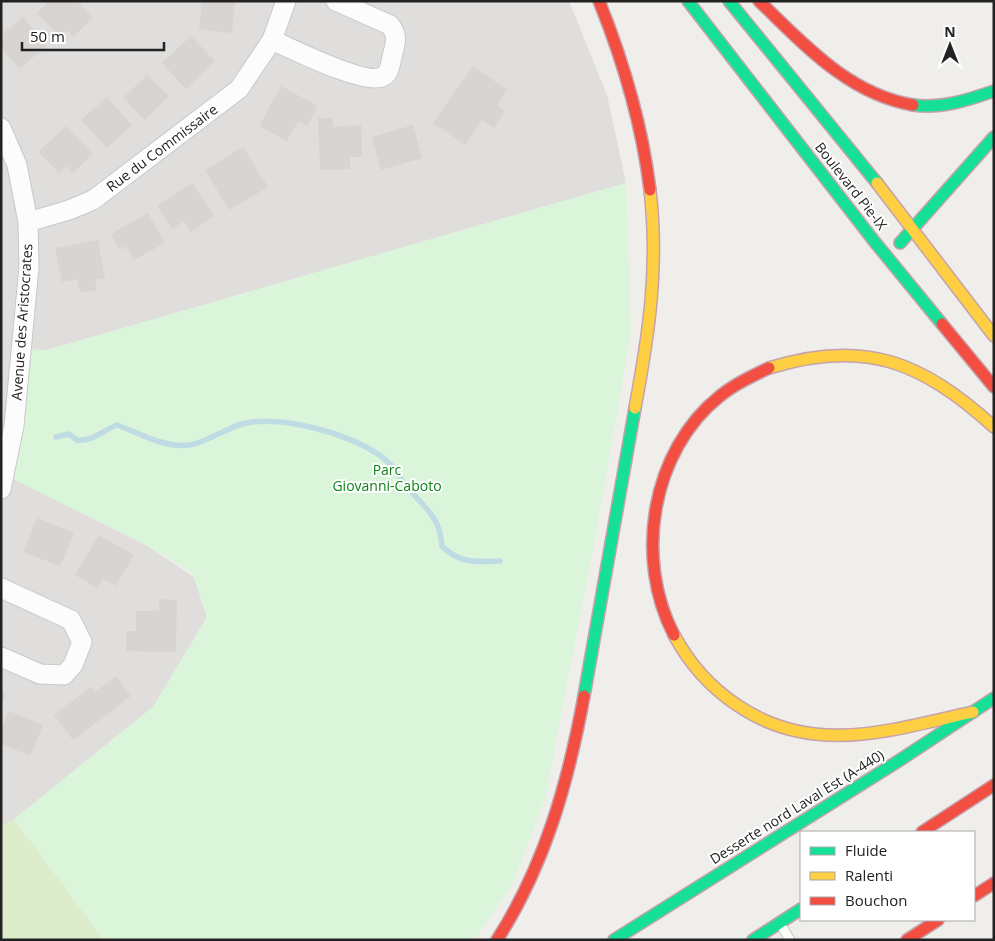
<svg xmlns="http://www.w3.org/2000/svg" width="995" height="941" font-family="'Open Sans',sans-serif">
  <rect width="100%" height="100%" fill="#f0eeeb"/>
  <path fill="#dfdedc" d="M 1,1 L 569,1 L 607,95 L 626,183 L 47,350 L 22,350 L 146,545 L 194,577 L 207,617 L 153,707 L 14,819 L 1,827 Z"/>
  <path fill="#ddeccb" d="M 14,819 L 104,940 L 1,940 L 1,827 Z"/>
  <path fill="#daf5da" d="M 626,183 L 631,331 L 596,533 L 545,799 L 512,885 L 474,940 L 104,940 L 14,819 L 153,707 L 207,617 L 192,572 L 146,545 L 5,475 L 1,489 L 1,439 L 14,426 L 22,349 L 47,350 Z"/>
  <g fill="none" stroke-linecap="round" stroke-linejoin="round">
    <path stroke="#bfdbe3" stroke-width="5.5" d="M 56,437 L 69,434 L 77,440 C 93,442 103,430 117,425 C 140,433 163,448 189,445 C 203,444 227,428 242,424 C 279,413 364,436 391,465 C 398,472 402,482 409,489 C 427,510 440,518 442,546 C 460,564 476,562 500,561"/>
  </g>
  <path fill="#d7d4d2" d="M 49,1 L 77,1 L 93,18 L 73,37 L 67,30 L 60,37 L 37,13 Z
    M 202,1 L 235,1 L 232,33 L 199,29 Z
    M 23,17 L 47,46 L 19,69 L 1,47 L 1,35 Z
    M 191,36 L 215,61 L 186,89 L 162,63 Z
    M 473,66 L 507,90 L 497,105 L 505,111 L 494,128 L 482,120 L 465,145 L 433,123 Z
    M 147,75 L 169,96 L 145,120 L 123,98 Z
    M 281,86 L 318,106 L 307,126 L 298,121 L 287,141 L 259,126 Z
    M 107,97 L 132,125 L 107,148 L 81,120 Z
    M 318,118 L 333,118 L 333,127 L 361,125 L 362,157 L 350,157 L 350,169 L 320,170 Z
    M 413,125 L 422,158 L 381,170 L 372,137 Z
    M 66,126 L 93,154 L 73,173 L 66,166 L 59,173 L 38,152 Z
    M 243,147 L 268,187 L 229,210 L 205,170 Z
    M 192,183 L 214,216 L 191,232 L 184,221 L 172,229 L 157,206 Z
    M 148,213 L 165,243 L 134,260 L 126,246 L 120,250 L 111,234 Z
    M 98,240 L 105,278 L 95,280 L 97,290 L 80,293 L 77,279 L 62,282 L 55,248 Z
    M 37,518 L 74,533 L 60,566 L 23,552 Z
    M 99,535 L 134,555 L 116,586 L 103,579 L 97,588 L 75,575 Z
    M 159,599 L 177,600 L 176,652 L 126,651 L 126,631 L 136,631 L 136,611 L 159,611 Z
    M 116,676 L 131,696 L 73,740 L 54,715 L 91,687 L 95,692 Z
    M 1,692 L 6,695 L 1,703 Z
    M 9,711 L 43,725 L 30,756 L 1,744 L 1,730 Z"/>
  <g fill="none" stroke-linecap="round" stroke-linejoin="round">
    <g stroke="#c9c8c7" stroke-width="11">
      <path id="lane" d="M 781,925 L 790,940"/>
    </g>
    <g stroke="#c9c8c7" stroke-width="21">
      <path id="street" d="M 272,40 C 292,49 364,85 382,77 C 390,74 390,64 392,57 C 395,44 399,36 390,25 L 336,1
        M 1,128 L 17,165 L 28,222 L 29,267 L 14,426 L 1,489
        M 28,222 L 69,210 L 93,200 L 239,89 L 272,40 L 286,1
        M 1,588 L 71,620 L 82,642 L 73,665 L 64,675 L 40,674 L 1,657"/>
    </g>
    <g stroke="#c5a2ac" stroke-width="14">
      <path id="fast" d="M 688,1 L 874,241 L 942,324
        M 729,1 L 877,183
        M 913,105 C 941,109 968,100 994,91
        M 900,243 L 994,137
        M 584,696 L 635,408
        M 614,940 L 900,760 L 994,698
        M 753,940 L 801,909"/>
    </g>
    <g stroke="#c5a2ac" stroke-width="14">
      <path id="slow" d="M 877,183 L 994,336
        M 769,368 C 865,338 922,362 994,427
        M 635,408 C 649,333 659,267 650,190
        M 674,635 C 689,663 710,687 737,705 C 813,757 891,730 973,712"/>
    </g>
    <g stroke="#c5a2ac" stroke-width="14">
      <path id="jam" d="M 599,1 C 624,63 642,124 650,190
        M 759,1 C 804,44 848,94 913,105
        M 942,324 L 994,387
        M 674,635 C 634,558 651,451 720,396 C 735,384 752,376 769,368
        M 922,832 L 994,785
        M 974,896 L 994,883
        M 497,940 C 545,865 568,783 584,696
        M 907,940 L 938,920"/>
    </g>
    <use href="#lane" stroke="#fdfcfc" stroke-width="9"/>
    <use href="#street" stroke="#fdfcfc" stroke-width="19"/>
    <use href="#fast" stroke="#16e098" stroke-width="11"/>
    <use href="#slow" stroke="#ffcf43" stroke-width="11"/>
    <use href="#jam" stroke="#f24e42" stroke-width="11"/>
  </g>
  <g text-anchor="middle" stroke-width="4" stroke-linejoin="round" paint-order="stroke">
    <g font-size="14" fill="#222" stroke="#fff">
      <text transform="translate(162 148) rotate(-37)" y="5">Rue du Commissaire</text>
      <text transform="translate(851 186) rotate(52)" y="5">Boulevard Pie-IX</text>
      <text transform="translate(22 322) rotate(-86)" y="5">Avenue des Aristocrates</text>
      <text transform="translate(797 807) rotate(-32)" y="5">Desserte nord Laval Est (A-440)</text>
    </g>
    <g font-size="14" fill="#0c8416" stroke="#fff">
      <text x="387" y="475">Parc<tspan x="387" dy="16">Giovanni-Caboto</tspan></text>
    </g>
  </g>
  <rect width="995" height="941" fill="none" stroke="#222222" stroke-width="5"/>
  <rect x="800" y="831" width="175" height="90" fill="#ffffff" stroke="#a7a7a7"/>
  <rect x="810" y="847" width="25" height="8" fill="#16e098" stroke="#a7a7a7"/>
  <text x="845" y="856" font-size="15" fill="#222222">Fluide</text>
  <rect x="810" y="872" width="25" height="8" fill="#ffcf43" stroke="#a7a7a7"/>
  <text x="845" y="881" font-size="15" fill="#222222">Ralenti</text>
  <rect x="810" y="897" width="25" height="8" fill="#f24e42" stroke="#a7a7a7"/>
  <text x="845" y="906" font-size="15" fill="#222222">Bouchon</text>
  <g transform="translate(950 45)" stroke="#ffffff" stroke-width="4" paint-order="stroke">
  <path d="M0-4L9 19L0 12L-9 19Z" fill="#222222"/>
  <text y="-8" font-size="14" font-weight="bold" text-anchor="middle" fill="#222222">N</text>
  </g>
  <path d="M22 42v8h142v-8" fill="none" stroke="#222222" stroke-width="2.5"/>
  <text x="30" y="42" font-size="15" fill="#222222" stroke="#ffffff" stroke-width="4" paint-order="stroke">50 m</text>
</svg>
